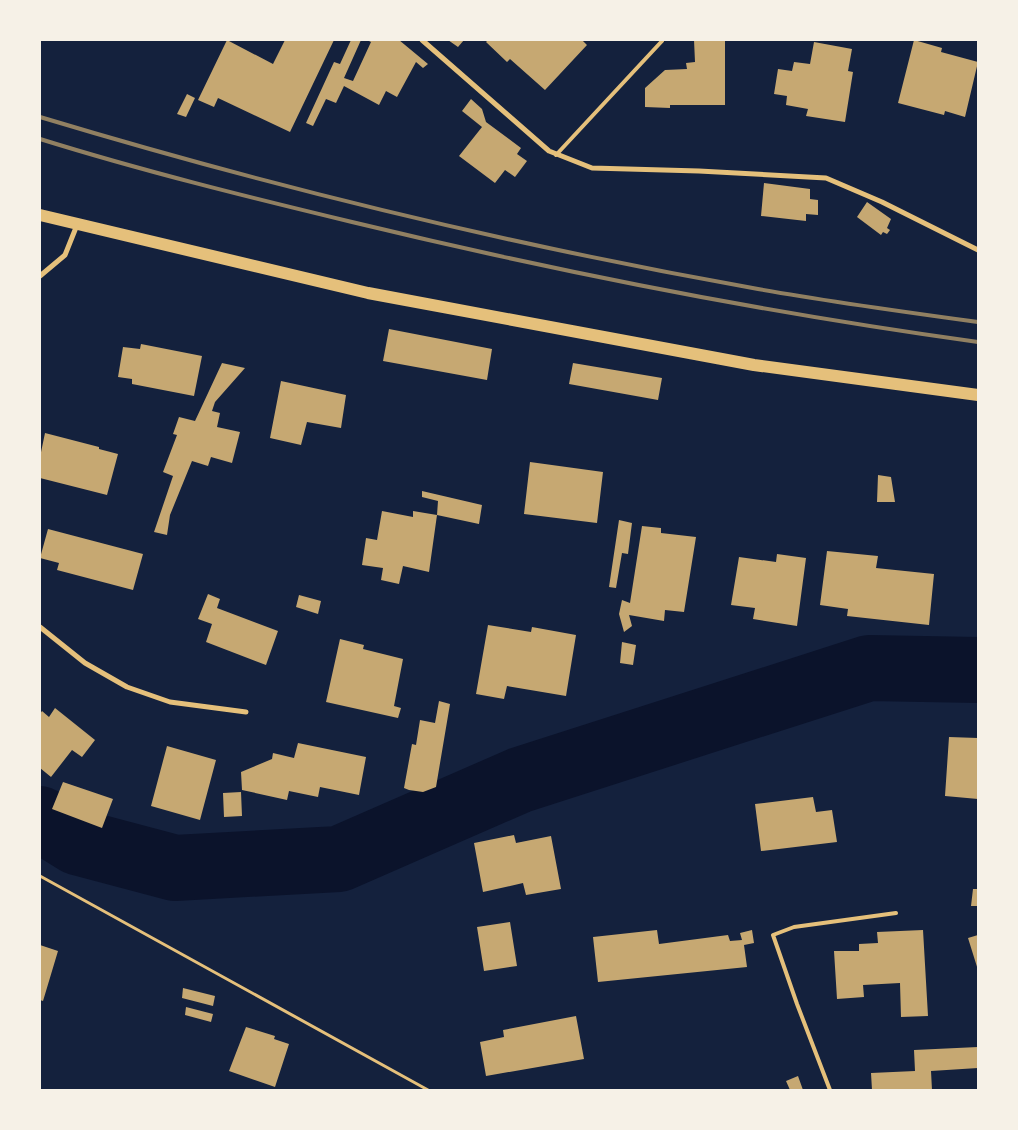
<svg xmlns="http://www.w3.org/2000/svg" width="1018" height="1130" font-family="'Archivo Narrow',sans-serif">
  <rect width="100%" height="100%" fill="#14213d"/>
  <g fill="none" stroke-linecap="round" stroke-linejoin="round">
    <path stroke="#0b132b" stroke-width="66" d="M 40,819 L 77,842 L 175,868 L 339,859 L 520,780 L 869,668 L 978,670"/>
  </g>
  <path fill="#c6a872" d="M 227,40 L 273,64 L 285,40 L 334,40 L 290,132 L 218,98 L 214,107 L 198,100 Z
    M 351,40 L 361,40 L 344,78 L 353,81 L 371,42 L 367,40 L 399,40 L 428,64 L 423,68 L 416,62 L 397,97 L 386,91 L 379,105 L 344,86 L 336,103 L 326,99 L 313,126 L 306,123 L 334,62 L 340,64 Z
    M 448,40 L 464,40 L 458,47 Z
    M 488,40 L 582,40 L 587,45 L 545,90 L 510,59 L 507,62 L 486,42 Z
    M 694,40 L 725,40 L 725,105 L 670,105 L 670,108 L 645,107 L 645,88 L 665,70 L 687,69 L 686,63 L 695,62 Z
    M 914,40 L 942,48 L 941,52 L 978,62 L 965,117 L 945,111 L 944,115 L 898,103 Z
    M 814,42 L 852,49 L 848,71 L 853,72 L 845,122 L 806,116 L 808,109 L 786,105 L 787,96 L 774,94 L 778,69 L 792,71 L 794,62 L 810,64 Z
    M 187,94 L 195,98 L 186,117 L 177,114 Z
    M 471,99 L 482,109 L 486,122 L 521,148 L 517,154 L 527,161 L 515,177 L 505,170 L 495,183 L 459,156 L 482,127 L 462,111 Z
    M 764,183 L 810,189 L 810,199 L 818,200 L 818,215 L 806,214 L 806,221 L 761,216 Z
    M 867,202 L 891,219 L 887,228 L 890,230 L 887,234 L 883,232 L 881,235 L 857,217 Z
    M 389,329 L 492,349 L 487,380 L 383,361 Z
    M 141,344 L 202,356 L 194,396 L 132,384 L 132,379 L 118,377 L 123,347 L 140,349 Z
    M 222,363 L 245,368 L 215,402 L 212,411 L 220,413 L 217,427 L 240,432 L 232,463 L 211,457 L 208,466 L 192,461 L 170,515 L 167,535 L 154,532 L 173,476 L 163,472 L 177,435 L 173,434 L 179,417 L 195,421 Z
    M 573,363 L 662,378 L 658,400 L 569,384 Z
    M 281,381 L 346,395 L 341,428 L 307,422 L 301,445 L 270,438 Z
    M 45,433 L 99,447 L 99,449 L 118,454 L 107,495 L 40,478 L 40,457 Z
    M 530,462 L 603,472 L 597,523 L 524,514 Z
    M 878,475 L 891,477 L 895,502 L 877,502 Z
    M 422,491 L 482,505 L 479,524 L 437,515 L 438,501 L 422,497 Z
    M 382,511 L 413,517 L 413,511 L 437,515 L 429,572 L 403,566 L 399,584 L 381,580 L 383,568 L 362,565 L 366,538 L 377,540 Z
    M 619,520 L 632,523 L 628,554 L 622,553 L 616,588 L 609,587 Z
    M 642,526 L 661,528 L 661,533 L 696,537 L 684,612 L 665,610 L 664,621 L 629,615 L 632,626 L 624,632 L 619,614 L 622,600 L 630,603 Z
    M 48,529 L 143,554 L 133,590 L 57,570 L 59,563 L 40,558 Z
    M 827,551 L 878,556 L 876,568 L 934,574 L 929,625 L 847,616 L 848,609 L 820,605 Z
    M 777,554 L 806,558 L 797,626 L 753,619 L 755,608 L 731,605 L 739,557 L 776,562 Z
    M 208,594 L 220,599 L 217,608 L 278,631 L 266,665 L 206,642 L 212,624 L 198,619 Z
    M 299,595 L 321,601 L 318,614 L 296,607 Z
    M 488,625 L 531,632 L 532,627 L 576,635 L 566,696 L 507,686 L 504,699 L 476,694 Z
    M 340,639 L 364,645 L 363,649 L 403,659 L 394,706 L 401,708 L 398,718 L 326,702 Z
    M 622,642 L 636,645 L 633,665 L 620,663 Z
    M 439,701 L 450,704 L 436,787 L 423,792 L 409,790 L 404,788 L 412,744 L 416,745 L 420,720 L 435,723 Z
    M 55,708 L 95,740 L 82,757 L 72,750 L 51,777 L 40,768 L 40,714 L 42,711 L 49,717 Z
    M 949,737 L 978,738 L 978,799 L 945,796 Z
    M 298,743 L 366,757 L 359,795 L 320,787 L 318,797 L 289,791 L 287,800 L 242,790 L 241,772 L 272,759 L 273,753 L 294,758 Z
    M 167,746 L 216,760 L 200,820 L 151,806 Z
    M 63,782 L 113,799 L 102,828 L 52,809 Z
    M 241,792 L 242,816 L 224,817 L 223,793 Z
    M 813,797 L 816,812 L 832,810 L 837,842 L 761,851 L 755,804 Z
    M 514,835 L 516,843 L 551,836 L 561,889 L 526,895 L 523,883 L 483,892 L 474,843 Z
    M 973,889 L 978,889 L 978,906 L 971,906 Z
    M 510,922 L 517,966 L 484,971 L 477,927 Z
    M 657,930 L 659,944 L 728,935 L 730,941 L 742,940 L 740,933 L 752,930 L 754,943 L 744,945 L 747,967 L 598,982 L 593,937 Z
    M 923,930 L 928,1016 L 901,1017 L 900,983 L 863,985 L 864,997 L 837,999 L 834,951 L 859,951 L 859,944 L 878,943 L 877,932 Z
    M 978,935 L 978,970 L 968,938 Z
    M 40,945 L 58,951 L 43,1001 L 40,1000 Z
    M 183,988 L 215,996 L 213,1006 L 182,998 Z
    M 186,1007 L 213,1014 L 211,1022 L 185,1015 Z
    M 576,1016 L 584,1059 L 486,1076 L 480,1042 L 504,1037 L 503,1030 Z
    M 246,1027 L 275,1036 L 274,1039 L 289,1044 L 275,1087 L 229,1071 Z
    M 978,1047 L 978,1068 L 931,1071 L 932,1090 L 872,1090 L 871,1073 L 915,1071 L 914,1050 Z
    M 798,1076 L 803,1090 L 790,1090 L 786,1081 Z"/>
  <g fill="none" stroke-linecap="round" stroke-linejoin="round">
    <path stroke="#e5c07b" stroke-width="3" d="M 40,876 L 428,1090"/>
    <path stroke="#e5c07b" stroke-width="4" d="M 556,155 L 662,41
      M 830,1090 L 797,1004 L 773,935 L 794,927 L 896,913"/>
    <path stroke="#e5c07b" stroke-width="5" d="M 422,40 L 549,151 L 592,168 L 699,171 L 826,178 L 882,202 L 978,250
      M 40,276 L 65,255 L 77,225
      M 40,627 L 85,663 L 127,687 L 170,702 L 246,712"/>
    <path stroke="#e5c07b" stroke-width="12" d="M 40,215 L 368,293 L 754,365 L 978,395"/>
    <path stroke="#918062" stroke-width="4" d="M 40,117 C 276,188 516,246 758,289 C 831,302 905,312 978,322
      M 40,139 C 143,171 248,197 352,222 C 559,272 767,313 978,342"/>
  </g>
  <rect width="1018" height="1130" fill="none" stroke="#f6f1e7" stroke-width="82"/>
</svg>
